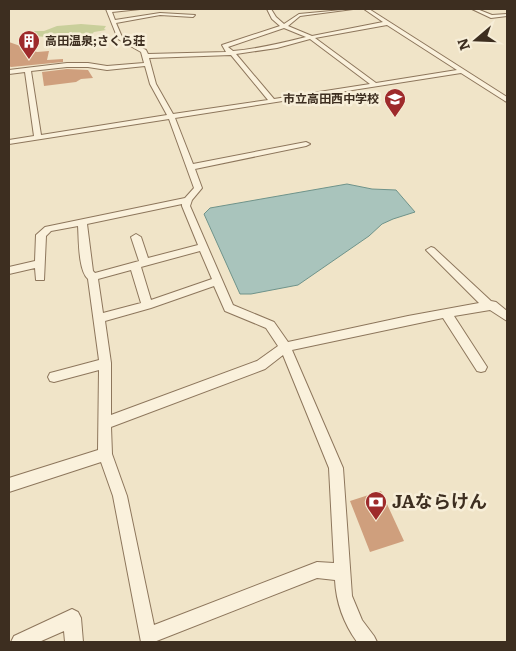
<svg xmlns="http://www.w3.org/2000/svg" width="516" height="651" font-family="Literata,'Noto Sans JP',serif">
  <rect width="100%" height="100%" fill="#f0e4c8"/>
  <path fill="#c9cf9b" d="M 81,24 L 106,26 L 104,29 L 106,30 L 94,32 L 88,38 L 78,40 L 24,35 L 22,33 L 29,31 L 44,31 L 57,26 Z"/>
  <path fill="#a9c4bc" stroke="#6f938a" d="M 347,184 L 372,189 L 396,190 L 415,212 L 393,219 L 382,224 L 369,236 L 298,285 L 251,294 L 240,294 L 204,214 L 210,208 Z"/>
  <path fill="#cf9f7d" d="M 9,42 L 37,52 L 49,51 L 47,60 L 63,59 L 63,62 L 11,67 L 9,66 Z
    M 67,69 L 88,70 L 93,78 L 81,79 L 76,82 L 44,86 L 42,72 Z
    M 381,491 L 404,541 L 370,552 L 350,501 Z"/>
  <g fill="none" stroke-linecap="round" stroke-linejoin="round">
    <g stroke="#8d765c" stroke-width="2">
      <path id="minor" d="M 106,9 L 140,9 L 112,12 L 115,20 L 160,13 L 195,15 L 193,17 L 160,15 L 116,23 L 122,37 L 146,50 L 148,54 L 226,52 L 222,45 L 280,26 L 272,19 L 267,9 L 271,9 L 276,17 L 284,24 L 299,14 L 353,9 L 300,16 L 288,26 L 312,36 L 383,22 L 364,9 L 369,9 L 507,97 L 507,102 L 505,101 L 461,73 L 175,118 L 193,164 L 306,142 L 310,144 L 306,146 L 195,169 L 202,188 L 192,200 L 190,206 L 233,305 L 274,322 L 288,342 L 408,316 L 479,303 L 426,250 L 431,247 L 434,248 L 491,301 L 496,302 L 507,311 L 507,321 L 490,310 L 454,316 L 487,367 L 485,371 L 481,372 L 477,371 L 443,318 L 292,350 L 343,468 L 352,596 L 362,620 L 374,636 L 377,642 L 357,642 C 344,624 336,602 335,580 L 317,578 L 154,642 L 141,642 L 113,496 L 101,462 L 9,492 L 9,478 L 98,450 L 99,370 L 54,382 L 50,381 L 48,377 L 50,373 L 54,372 L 99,360 L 88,279 C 78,270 79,239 78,226 L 51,231 L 46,236 L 44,280 L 36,280 L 35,268 L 9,274 L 9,267 L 35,261 L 36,235 L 45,227 L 185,198 L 194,188 L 169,119 L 9,144 L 9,140 L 34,136 L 25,72 L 9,74 L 9,70 L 67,63 L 88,63 L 107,66 L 144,63 L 141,52 L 118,39 ZM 387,25 L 457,70 L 376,83 L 315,38 ZM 284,28 L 306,37 C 282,43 258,49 233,51 L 228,47 ZM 310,39 L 370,84 L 274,99 L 236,54 L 277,48 ZM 231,55 L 268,100 L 173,114 L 156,84 L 149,58 ZM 145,66 L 150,84 L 167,115 L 41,135 L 31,71 L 67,67 L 88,67 L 107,70 ZM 182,204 L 182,206 L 198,245 L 148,258 L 141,237 L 136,234 L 131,237 L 139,261 L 95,273 L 93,271 L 87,224 ZM 200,251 L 212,279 L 151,300 L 141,267 ZM 131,270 L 141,303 L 103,313 L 98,279 ZM 214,286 L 225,311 L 266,328 L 278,346 L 257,361 L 111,415 L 111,363 L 105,321 L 151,308 ZM 283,355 L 329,468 L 334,563 L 317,562 L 154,625 L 127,496 L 112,454 L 111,427 L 265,369 Z
        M 472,9 L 477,9 L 492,15 L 507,14 L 507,16 L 491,18 Z
        M 72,609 L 78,612 L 81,618 L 83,642 L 65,642 L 64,631 L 39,642 L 11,642 L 14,636 Z"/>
    </g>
    <use href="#minor" fill="#faf1dc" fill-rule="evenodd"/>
  </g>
  <defs>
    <g id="building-pin" transform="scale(1.125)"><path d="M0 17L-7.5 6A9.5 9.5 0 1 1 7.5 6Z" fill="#9e2a2b" stroke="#f7eed8"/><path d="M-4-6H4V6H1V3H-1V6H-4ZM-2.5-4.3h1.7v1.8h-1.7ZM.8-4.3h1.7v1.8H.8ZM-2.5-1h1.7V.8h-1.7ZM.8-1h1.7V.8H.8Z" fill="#fff"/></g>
    <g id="school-pin" transform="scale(1.125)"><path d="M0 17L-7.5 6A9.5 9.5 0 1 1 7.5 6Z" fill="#9e2a2b" stroke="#f7eed8"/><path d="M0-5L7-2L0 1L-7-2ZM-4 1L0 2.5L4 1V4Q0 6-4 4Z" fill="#fff"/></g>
    <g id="bank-pin" transform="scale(1.125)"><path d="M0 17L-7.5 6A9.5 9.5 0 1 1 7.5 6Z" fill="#9e2a2b" stroke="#f7eed8"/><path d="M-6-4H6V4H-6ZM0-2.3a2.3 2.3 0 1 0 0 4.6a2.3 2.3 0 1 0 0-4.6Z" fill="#fff"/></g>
  </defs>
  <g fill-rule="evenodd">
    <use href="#building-pin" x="29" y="41"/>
    <use href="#school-pin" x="395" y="99"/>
    <use href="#bank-pin" x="376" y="502"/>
  </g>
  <g text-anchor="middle" stroke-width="5" stroke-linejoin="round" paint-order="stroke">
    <g font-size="12" font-weight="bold" fill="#3d2e20" stroke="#f7eed8" text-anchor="start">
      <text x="45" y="45">高田温泉;さくら荘</text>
      <text x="379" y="103" text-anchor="end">市立高田西中学校</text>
    </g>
    <g font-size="18" font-weight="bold" fill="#3d2e20" stroke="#f7eed8" text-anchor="start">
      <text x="392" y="508">JAならけん</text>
    </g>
  </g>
  <rect width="516" height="651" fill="none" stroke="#3d2e20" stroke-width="20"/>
  <g transform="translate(476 40) rotate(251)" stroke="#f7eed8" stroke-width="4" paint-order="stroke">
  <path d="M0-4L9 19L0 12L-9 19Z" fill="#3d2e20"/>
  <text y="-8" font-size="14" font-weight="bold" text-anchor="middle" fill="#3d2e20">N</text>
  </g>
</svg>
